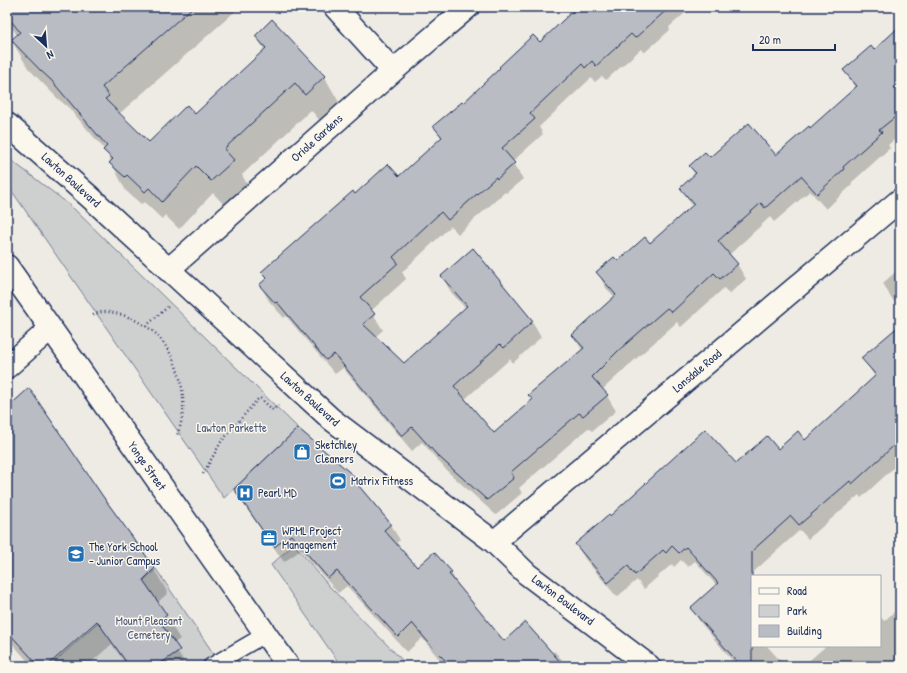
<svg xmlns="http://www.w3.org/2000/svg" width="907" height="673" font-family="'Patrick Hand',sans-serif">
  <rect width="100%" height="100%" fill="#eeebe4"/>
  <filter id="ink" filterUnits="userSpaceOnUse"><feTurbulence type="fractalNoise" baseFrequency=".025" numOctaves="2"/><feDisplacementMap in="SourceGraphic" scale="8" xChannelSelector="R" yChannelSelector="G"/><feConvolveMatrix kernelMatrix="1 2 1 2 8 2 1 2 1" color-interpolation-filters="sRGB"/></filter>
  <g filter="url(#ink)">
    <path fill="#cecfcf" stroke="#747f96" d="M 7,157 L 71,206 L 298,428 L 224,498 L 7,184 Z
      M 294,544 L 329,586 L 408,666 L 341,666 L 271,565 Z
      M 156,569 L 222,666 L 50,666 Z"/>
    <path fill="#0003" d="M 7,7 L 240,7 L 119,114 L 149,143 L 195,115 L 265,51 L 256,36 L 324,76 L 340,104 L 321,122 L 311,110 L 242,175 L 249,188 L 227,208 L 213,193 L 179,229 L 165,215 L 162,219 L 144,202 L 141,204 L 126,191 L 105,150 L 69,108 L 57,98 L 28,68 L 12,41 L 18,36 L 7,22 Z
      M 579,7 L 692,7 L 669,27 L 670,30 L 644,53 L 641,49 L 606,80 L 602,76 L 595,82 L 591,78 L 539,127 L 543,134 L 512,162 L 523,179 L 506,193 L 505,192 L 458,234 L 451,226 L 402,272 L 406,279 L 371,311 L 383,330 L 375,337 L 404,364 L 466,309 L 451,292 L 442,277 L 473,250 L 532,322 L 541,337 L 513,363 L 510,359 L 464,400 L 494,434 L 533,401 L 529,395 L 582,350 L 573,335 L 615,297 L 606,288 L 598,273 L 650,244 L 693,207 L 681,188 L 695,175 L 690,166 L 710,158 L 776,157 L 810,129 L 856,89 L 844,70 L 874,52 L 900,27 L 900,135 L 888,145 L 890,148 L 851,183 L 852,185 L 826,209 L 810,191 L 774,222 L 770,217 L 729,255 L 737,264 L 746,279 L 729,294 L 724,288 L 681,327 L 677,322 L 628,366 L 602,390 L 607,396 L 616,411 L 592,431 L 588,428 L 519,488 L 522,493 L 496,515 L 447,471 L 422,442 L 412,451 L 343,368 L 335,374 L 286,316 L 284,318 L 269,301 L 260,285 L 267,280 L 262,272 L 355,196 L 398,177 L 442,139 L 435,127 L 540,44 Z
      M 900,268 L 900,307 L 891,298 L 883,283 Z
      M 900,326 L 900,462 L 861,498 L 859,495 L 808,539 L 800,530 L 749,576 L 752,579 L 752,646 L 767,646 L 785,666 L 737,666 L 700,622 L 691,608 L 717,586 L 695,561 L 688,567 L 681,560 L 674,567 L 672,564 L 644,589 L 637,580 L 617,597 L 585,559 L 576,544 L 735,465 L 805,441 L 875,377 L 863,358 Z
      M 7,410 L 104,498 L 154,569 L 168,593 L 157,603 L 180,639 L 173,644 L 187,666 L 127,666 L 112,644 L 87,666 L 32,666 L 10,641 L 7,636 Z
      M 354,478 L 361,490 L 390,524 L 400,540 L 395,544 L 417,569 L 434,554 L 451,573 L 460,588 L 504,642 L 552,654 L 554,651 L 568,666 L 445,666 L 422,638 L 407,652 L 347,586 L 338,593 L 301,550 L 284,562 L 244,505 L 235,490 Z
      M 900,607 L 900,666 L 803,666 L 826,646 L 880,646 L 880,616 L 884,621 Z"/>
    <path fill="#b9bcc3" stroke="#1b2f5e" d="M 7,7 L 193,7 L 102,87 L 109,96 L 105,99 L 149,142 L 187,105 L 195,114 L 266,48 L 255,36 L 272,19 L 325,76 L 305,95 L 295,83 L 224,149 L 234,160 L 211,181 L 196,166 L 162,202 L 149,188 L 145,192 L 127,175 L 125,177 L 109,163 L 113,159 L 103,150 L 107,146 L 51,80 L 40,70 L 11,40 L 20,32 L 7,16 Z
      M 577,7 L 670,7 L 635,38 L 631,34 L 596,66 L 592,61 L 585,68 L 582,64 L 530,113 L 535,119 L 502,148 L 515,163 L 497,179 L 496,177 L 448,220 L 441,212 L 393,257 L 398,263 L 360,297 L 375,314 L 363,324 L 404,363 L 467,306 L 441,276 L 473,248 L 533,321 L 504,348 L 500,344 L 454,386 L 494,433 L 533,399 L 528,395 L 584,348 L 572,335 L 616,295 L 596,272 L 614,257 L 618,261 L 645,237 L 650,243 L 694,204 L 680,188 L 696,173 L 689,166 L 705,152 L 710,157 L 749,123 L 776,155 L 809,126 L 810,128 L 857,86 L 843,70 L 871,46 L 874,50 L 900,26 L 900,113 L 879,130 L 882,132 L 843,167 L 844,169 L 817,194 L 801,176 L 765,208 L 761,203 L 718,241 L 738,264 L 720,279 L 714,273 L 672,312 L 667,308 L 619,350 L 592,377 L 608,395 L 583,416 L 579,413 L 511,472 L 514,478 L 487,500 L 437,455 L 412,427 L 402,436 L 334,354 L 326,360 L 277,302 L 275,303 L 259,285 L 267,278 L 261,272 L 353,191 L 355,194 L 388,164 L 399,176 L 442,137 L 433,126 L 462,102 L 463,103 L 500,68 L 499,67 L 533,35 L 540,42 Z
      M 900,325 L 900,440 L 852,484 L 850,481 L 799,525 L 791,516 L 752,551 L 752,666 L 741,666 L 690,608 L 718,583 L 686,547 L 679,553 L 672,546 L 666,553 L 663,550 L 635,575 L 628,566 L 608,583 L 575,544 L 609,515 L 610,516 L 705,429 L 736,463 L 767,436 L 778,449 L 798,431 L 805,440 L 876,375 L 861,358 Z
      M 29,388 L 104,498 L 155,568 L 143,580 L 167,615 L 159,621 L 180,650 L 157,666 L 129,666 L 97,621 L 47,666 L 39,666 L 7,631 L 7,408 Z
      M 298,428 L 355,477 L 353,479 L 391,524 L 384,530 L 417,567 L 434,552 L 452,572 L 449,574 L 504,641 L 525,622 L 564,666 L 451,666 L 434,649 L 412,623 L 398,637 L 337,571 L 328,578 L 291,535 L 274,547 L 234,489 Z"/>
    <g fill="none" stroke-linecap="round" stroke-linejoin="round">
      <g stroke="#1b2f5e" stroke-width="18">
        <path id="lane" d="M 211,666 L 266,634"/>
      </g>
      <g stroke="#1b2f5e" stroke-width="25">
        <path id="street" d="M 335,7 L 393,71
          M 7,124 L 91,198 L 331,419 L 494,542 L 527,574 L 649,666
          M 168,270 L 393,71 L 468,7
          M 7,367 L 50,329
          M 494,542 L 900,200"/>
      </g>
      <g stroke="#1b2f5e" stroke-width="25">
        <path id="primary" d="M 7,266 L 288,666"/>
      </g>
      <path stroke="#1b2f5e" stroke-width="2.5" stroke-dasharray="1 3" stroke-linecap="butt" d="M 93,315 C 104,309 115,313 126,316 C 137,321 148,326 157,335 C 180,360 191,403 177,435
        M 146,326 L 170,305
        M 203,474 L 221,442 L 257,400 L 260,398 L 273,410 L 278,405"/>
      <use href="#lane" stroke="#fbf7ec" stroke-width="15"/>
      <use href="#street" stroke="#fbf7ec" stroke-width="22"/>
      <use href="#primary" stroke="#fbf7ec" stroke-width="22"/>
    </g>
  </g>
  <defs>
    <g id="shop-square" transform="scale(0.9)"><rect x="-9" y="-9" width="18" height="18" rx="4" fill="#1f6fb2" stroke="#fbf7ec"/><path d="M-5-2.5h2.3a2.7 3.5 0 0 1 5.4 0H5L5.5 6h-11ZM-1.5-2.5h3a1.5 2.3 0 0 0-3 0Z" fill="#fff"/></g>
    <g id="stadium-square" transform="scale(0.9)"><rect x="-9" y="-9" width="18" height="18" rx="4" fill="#1f6fb2" stroke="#fbf7ec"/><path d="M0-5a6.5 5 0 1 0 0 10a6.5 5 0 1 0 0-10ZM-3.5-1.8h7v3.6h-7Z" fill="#fff"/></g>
    <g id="hospital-square" transform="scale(0.9)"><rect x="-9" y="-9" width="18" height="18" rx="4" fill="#1f6fb2" stroke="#fbf7ec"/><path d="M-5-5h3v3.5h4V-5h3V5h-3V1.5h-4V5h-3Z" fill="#fff"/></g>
    <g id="office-square" transform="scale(0.9)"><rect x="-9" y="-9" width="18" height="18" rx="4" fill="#1f6fb2" stroke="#fbf7ec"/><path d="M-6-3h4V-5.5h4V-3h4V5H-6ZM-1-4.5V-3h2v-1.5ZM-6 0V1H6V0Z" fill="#fff"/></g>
    <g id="school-square" transform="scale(0.9)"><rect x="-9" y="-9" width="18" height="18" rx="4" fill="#1f6fb2" stroke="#fbf7ec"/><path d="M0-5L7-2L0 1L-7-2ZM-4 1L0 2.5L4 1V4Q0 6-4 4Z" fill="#fff"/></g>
  </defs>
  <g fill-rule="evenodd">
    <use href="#shop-square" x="302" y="452"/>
    <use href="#stadium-square" x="338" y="481"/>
    <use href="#hospital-square" x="245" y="493"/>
    <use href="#office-square" x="269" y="538"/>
    <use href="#school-square" x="76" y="554"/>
  </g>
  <g text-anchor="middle" stroke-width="3" stroke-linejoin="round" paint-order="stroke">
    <g font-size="12" fill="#1b2f5e" stroke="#fbf7ec">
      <text transform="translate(317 138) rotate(-42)" y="4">Oriole Gardens</text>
      <text transform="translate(71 180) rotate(42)" y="4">Lawton Boulevard</text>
      <text transform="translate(697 371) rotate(-40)" y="4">Lonsdale Road</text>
      <text transform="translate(310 399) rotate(42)" y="4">Lawton Boulevard</text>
      <text transform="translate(147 466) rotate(55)" y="4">Yonge Street</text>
      <text transform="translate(563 600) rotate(37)" y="4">Lawton Boulevard</text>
    </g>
    <g font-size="12" fill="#48577a" stroke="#fbf7ec">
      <text x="232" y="432">Lawton Parkette</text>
      <text x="149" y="625">Mount Pleasant<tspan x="149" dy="14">Cemetery</tspan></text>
    </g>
    <g font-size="12" fill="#1b2f5e" stroke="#fbf7ec" text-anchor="start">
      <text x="315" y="449">Sketchley<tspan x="315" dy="14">Cleaners</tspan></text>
      <text x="351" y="485">Matrix Fitness</text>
      <text x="258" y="497">Pearl MD</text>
      <text x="282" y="535">WPML Project<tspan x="282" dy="14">Management</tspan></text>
      <text x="89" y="551">The York School<tspan x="89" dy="14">- Junior Campus</tspan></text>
    </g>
  </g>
  <rect width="907" height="673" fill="none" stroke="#fbf7ec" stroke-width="24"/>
  <rect x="12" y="12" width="883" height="649" fill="none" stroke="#1b2f5e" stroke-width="1.5" filter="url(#ink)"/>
  <rect x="751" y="575" width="130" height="72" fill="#fbf7ec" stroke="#a1a7b3"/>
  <rect x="759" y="588" width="20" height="6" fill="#fbf7ec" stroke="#a1a7b3"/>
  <text x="787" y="595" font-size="12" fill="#1b2f5e">Road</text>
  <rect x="759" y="605" width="20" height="12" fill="#cecfcf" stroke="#a1a7b3"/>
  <text x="787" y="615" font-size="12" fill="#1b2f5e">Park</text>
  <rect x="759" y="625" width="20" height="12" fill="#b9bcc3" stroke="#a1a7b3"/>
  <text x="787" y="635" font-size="12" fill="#1b2f5e">Building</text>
  <g transform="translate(46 46) rotate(154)" stroke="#fbf7ec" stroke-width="3" paint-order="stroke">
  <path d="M0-3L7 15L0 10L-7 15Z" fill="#1b2f5e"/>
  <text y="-6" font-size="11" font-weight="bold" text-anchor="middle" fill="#1b2f5e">N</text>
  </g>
  <path d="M753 44v6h82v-6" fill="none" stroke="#1b2f5e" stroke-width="2"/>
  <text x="759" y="44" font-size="12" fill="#1b2f5e" stroke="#fbf7ec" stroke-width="3" paint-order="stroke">20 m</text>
</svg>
